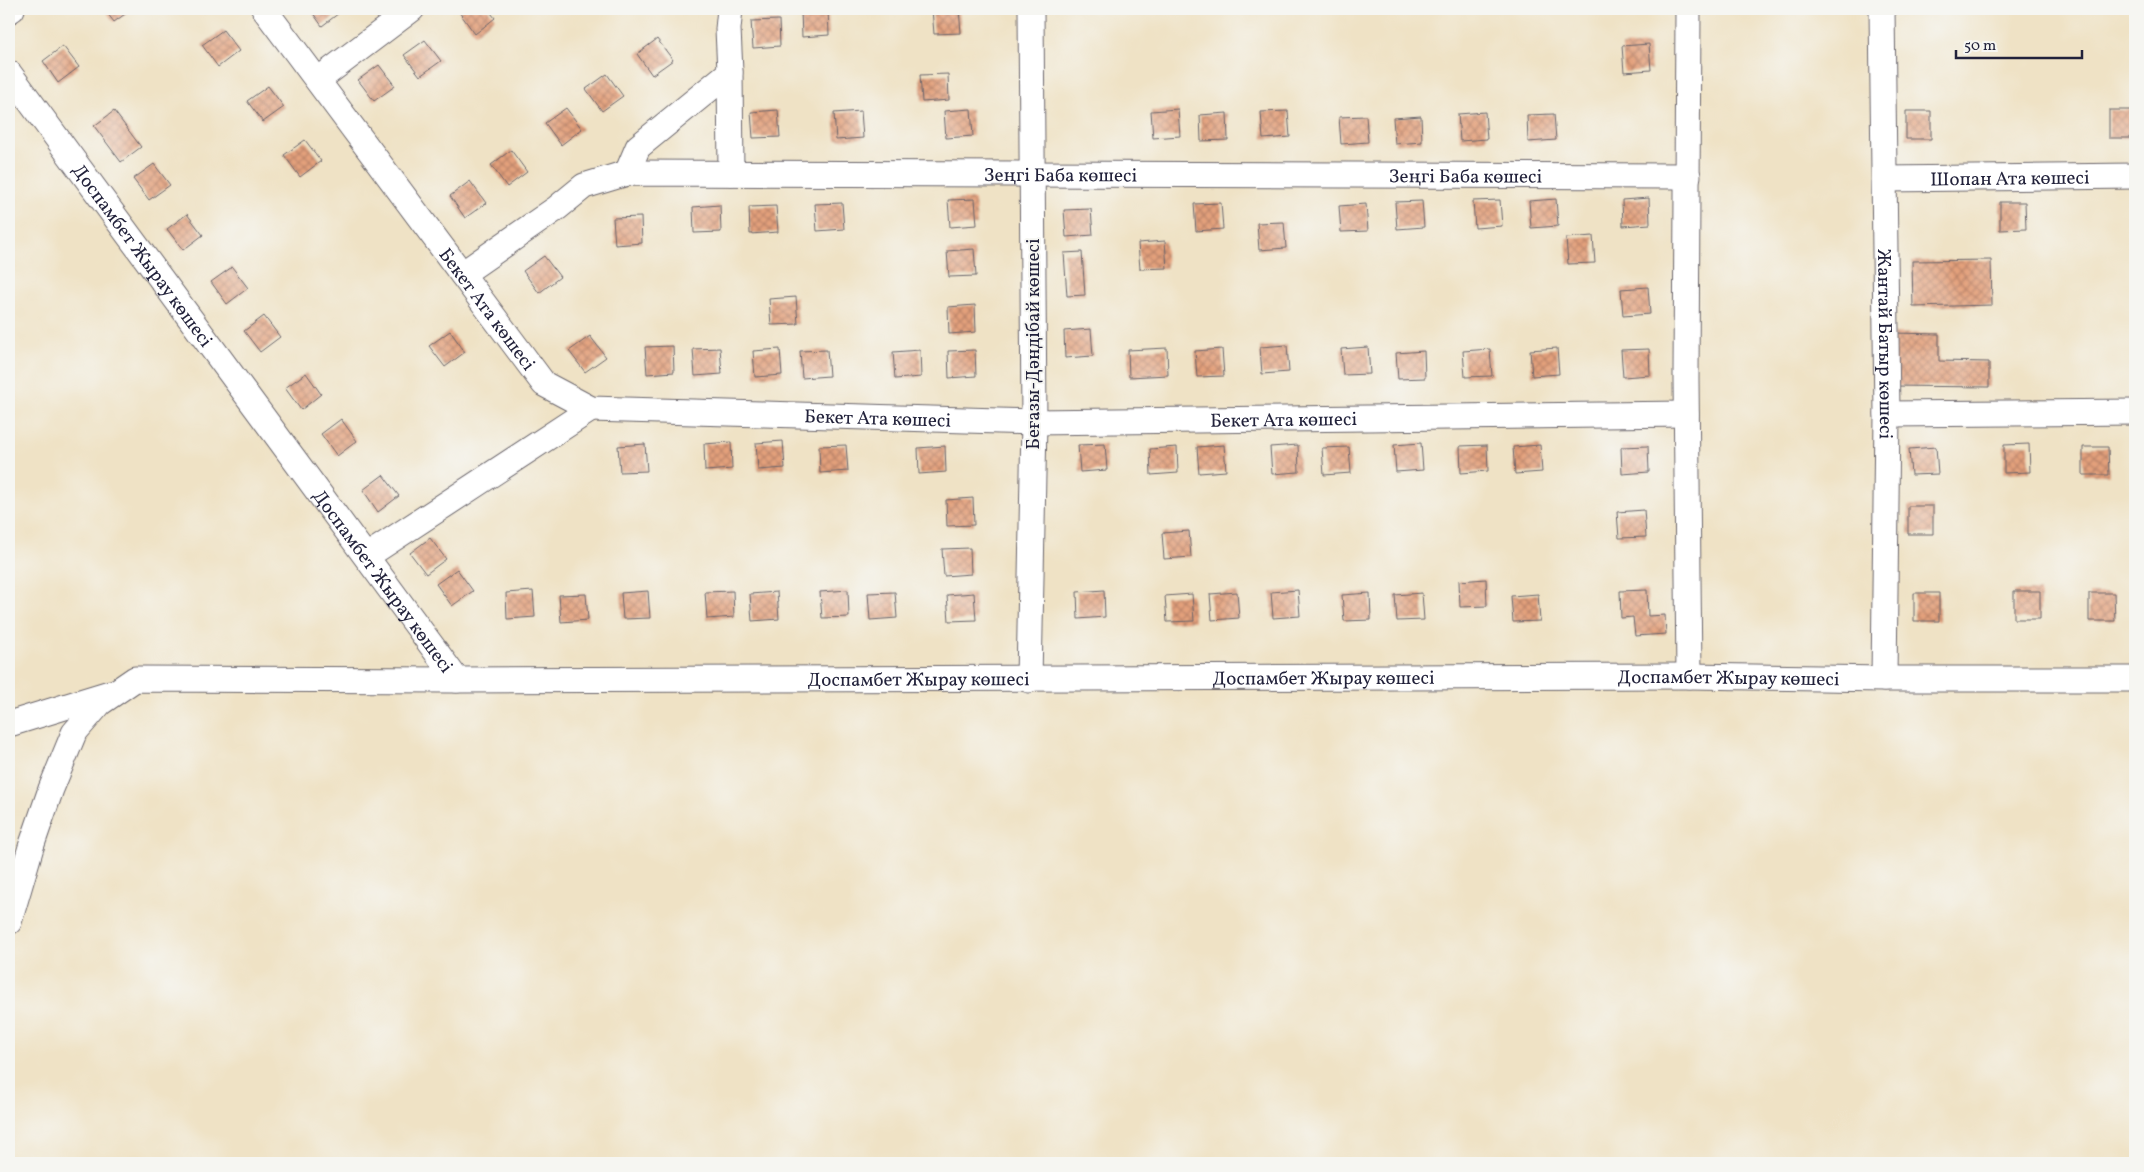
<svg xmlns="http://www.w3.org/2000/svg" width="2144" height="1172" font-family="Vollkorn,serif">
  <defs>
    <pattern id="building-cross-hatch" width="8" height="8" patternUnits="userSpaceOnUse" patternTransform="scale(1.25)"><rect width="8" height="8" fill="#e3a07c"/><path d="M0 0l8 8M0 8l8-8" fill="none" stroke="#b88267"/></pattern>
  </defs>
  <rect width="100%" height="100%" fill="#f6f6f2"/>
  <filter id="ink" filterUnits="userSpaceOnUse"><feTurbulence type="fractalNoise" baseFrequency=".02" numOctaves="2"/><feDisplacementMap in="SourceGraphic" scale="10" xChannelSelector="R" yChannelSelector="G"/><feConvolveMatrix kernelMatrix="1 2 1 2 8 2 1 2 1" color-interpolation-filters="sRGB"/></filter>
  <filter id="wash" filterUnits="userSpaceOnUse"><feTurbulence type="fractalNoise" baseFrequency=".0096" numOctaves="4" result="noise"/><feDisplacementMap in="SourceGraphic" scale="20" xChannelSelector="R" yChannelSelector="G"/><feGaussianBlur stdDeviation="1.12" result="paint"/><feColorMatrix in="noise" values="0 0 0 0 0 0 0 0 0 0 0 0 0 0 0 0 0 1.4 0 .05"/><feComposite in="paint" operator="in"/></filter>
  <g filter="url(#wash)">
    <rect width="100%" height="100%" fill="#efe2c5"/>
    <g id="blocks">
      <path fill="url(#building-cross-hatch)" d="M 104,9 L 132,9 L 114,22 Z
        M 310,9 L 342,9 L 343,10 L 322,26 Z
        M 463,9 L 488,9 L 495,18 L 475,34 L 459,12 Z
        M 828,9 L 829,35 L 802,37 L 801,11 Z
        M 932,9 L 959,9 L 961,33 L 934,34 Z
        M 779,20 L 780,46 L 753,48 L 751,21 Z
        M 223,30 L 239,51 L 218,67 L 202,45 Z
        M 657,39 L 673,60 L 652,75 L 637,54 Z
        M 425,40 L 441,61 L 420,76 L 404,55 Z
        M 1649,44 L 1651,70 L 1624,72 L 1622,46 Z
        M 63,46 L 79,67 L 58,83 L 43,61 Z
        M 379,65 L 395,86 L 374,101 L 358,80 Z
        M 607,74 L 623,96 L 602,111 L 586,89 Z
        M 948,74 L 949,100 L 922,102 L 920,75 Z
        M 268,86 L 284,107 L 263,122 L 247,101 Z
        M 566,108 L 582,129 L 561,145 L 545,123 Z
        M 971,109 L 973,136 L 946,138 L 944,111 Z
        M 1178,109 L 1180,136 L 1153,138 L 1151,111 Z
        M 778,110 L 780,137 L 753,138 L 751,112 Z
        M 2109,110 L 2134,110 L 2135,138 L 2109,138 Z
        M 114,111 L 141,147 L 121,162 L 94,126 Z
        M 861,111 L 863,138 L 836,140 L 834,113 Z
        M 1288,111 L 1290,137 L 1263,139 L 1261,112 Z
        M 1906,111 L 1931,111 L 1931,139 L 1906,139 Z
        M 1485,112 L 1487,139 L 1460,141 L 1458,114 Z
        M 1227,113 L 1228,140 L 1201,141 L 1200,115 Z
        M 1554,114 L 1556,140 L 1528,142 L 1527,115 Z
        M 1366,116 L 1368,142 L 1341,144 L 1339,117 Z
        M 1421,116 L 1422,142 L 1395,144 L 1393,118 Z
        M 305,140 L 321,161 L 300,177 L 284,155 Z
        M 511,150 L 527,172 L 507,187 L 491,165 Z
        M 154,164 L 170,185 L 149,200 L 133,179 Z
        M 470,181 L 486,203 L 465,218 L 450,196 Z
        M 1649,198 L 1650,224 L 1623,226 L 1622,200 Z
        M 975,199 L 977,225 L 950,227 L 948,200 Z
        M 1556,199 L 1558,226 L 1531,228 L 1529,201 Z
        M 1500,200 L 1502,226 L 1475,228 L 1473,201 Z
        M 1422,201 L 1424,227 L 1397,229 L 1395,202 Z
        M 2000,202 L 2025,202 L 2026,229 L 2000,230 Z
        M 842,203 L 844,229 L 817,231 L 815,204 Z
        M 1221,203 L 1223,229 L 1196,231 L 1194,204 Z
        M 1366,204 L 1368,231 L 1341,232 L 1339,206 Z
        M 720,205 L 721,232 L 694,233 L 693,207 Z
        M 776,206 L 778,232 L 750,234 L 749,207 Z
        M 1091,209 L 1093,235 L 1066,237 L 1064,210 Z
        M 187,214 L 203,235 L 183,250 L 167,229 Z
        M 641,217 L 642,243 L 615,245 L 613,218 Z
        M 1284,222 L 1286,248 L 1259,250 L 1257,223 Z
        M 1593,236 L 1595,263 L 1568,264 L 1566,238 Z
        M 1165,241 L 1167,268 L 1140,269 L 1138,243 Z
        M 974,249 L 976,276 L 949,277 L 947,251 Z
        M 1082,252 L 1085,295 L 1067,296 L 1064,253 Z
        M 544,256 L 560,277 L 539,293 L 523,271 Z
        M 1991,260 L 1992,305 L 1913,307 L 1912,261 Z
        M 232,267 L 248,288 L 227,304 L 211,282 Z
        M 1648,287 L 1650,314 L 1623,316 L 1621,289 Z
        M 796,297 L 798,324 L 771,325 L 769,299 Z
        M 975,305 L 976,332 L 949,334 L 948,307 Z
        M 264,316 L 280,337 L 260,352 L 244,331 Z
        M 1091,329 L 1093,356 L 1065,358 L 1064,331 Z
        M 450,331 L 465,352 L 445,367 L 429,346 Z
        M 1893,333 L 1939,334 L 1939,361 L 1989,362 L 1989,387 L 1892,386 Z
        M 590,336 L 606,357 L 585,372 L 569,351 Z
        M 1287,345 L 1289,372 L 1262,374 L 1260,347 Z
        M 673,346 L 674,372 L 647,374 L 645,347 Z
        M 1368,347 L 1370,374 L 1343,375 L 1341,349 Z
        M 720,348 L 722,374 L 695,376 L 693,349 Z
        M 1167,348 L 1168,375 L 1129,377 L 1128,350 Z
        M 1557,348 L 1559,374 L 1532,376 L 1530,350 Z
        M 780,349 L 782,375 L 755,377 L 753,351 Z
        M 1222,349 L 1224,376 L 1197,377 L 1195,351 Z
        M 1490,349 L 1492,376 L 1465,377 L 1463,351 Z
        M 1649,349 L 1650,375 L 1623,377 L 1621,350 Z
        M 827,350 L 829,376 L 802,378 L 800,351 Z
        M 920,350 L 921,377 L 895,379 L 893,352 Z
        M 975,350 L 976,376 L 949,378 L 948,351 Z
        M 1424,351 L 1425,378 L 1398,379 L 1396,353 Z
        M 306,373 L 321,394 L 301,410 L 285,388 Z
        M 341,419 L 357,441 L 337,456 L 321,434 Z
        M 783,441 L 785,468 L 758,470 L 756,443 Z
        M 731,442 L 732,469 L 705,471 L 704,444 Z
        M 1421,443 L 1423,470 L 1396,472 L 1394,445 Z
        M 645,444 L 647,471 L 620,472 L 618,446 Z
        M 1105,444 L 1107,470 L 1080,472 L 1078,445 Z
        M 2029,444 L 2030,472 L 2004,473 L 2004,445 Z
        M 846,445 L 848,471 L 820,473 L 819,446 Z
        M 1224,445 L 1226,471 L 1199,473 L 1197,447 Z
        M 1298,445 L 1299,472 L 1272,474 L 1270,447 Z
        M 1487,445 L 1488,471 L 1461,473 L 1460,446 Z
        M 1540,445 L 1542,472 L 1515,474 L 1513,447 Z
        M 945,446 L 946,472 L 919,474 L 918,448 Z
        M 1648,446 L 1649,472 L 1622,474 L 1621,447 Z
        M 1177,447 L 1178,473 L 1151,475 L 1150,449 Z
        M 1349,447 L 1351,473 L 1324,475 L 1322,448 Z
        M 1936,447 L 1938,474 L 1911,475 L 1909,449 Z
        M 2083,447 L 2108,447 L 2109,475 L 2083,475 Z
        M 383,475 L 399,496 L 378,512 L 363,490 Z
        M 973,498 L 974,525 L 947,526 L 946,500 Z
        M 1908,506 L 1933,506 L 1933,534 L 1908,534 Z
        M 1644,510 L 1646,537 L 1619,538 L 1617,512 Z
        M 1189,531 L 1191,557 L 1164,559 L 1162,533 Z
        M 430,538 L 446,559 L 426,574 L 410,553 Z
        M 970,548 L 971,574 L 944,576 L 942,549 Z
        M 457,569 L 473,591 L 452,606 L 436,584 Z
        M 1486,579 L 1487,606 L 1460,607 L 1459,581 Z
        M 848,590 L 849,617 L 822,618 L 820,592 Z
        M 1104,590 L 1105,617 L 1078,619 L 1077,592 Z
        M 1298,590 L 1300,616 L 1273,618 L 1271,592 Z
        M 1647,590 L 1648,616 L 1665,615 L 1666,634 L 1635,636 L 1633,617 L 1621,618 L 1620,591 Z
        M 533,591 L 535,617 L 507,619 L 506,593 Z
        M 648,591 L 650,618 L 623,619 L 621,593 Z
        M 733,591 L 734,617 L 707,619 L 705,592 Z
        M 2014,591 L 2040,591 L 2040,619 L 2014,619 Z
        M 777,592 L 779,619 L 752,621 L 750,594 Z
        M 895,592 L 897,618 L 870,620 L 868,593 Z
        M 1237,592 L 1239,618 L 1212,620 L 1210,594 Z
        M 974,593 L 976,620 L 949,621 L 947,595 Z
        M 1370,593 L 1371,620 L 1344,621 L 1342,595 Z
        M 1422,593 L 1424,620 L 1397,621 L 1395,595 Z
        M 1914,593 L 1939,593 L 1939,621 L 1914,621 Z
        M 2089,593 L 2114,593 L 2115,621 L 2089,621 Z
        M 2132,593 L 2135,593 L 2135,621 L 2132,621 Z
        M 586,594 L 588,620 L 561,622 L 559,595 Z
        M 1192,594 L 1194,621 L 1167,622 L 1165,596 Z
        M 1538,594 L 1540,621 L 1513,622 L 1511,596 Z"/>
    </g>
  </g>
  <g filter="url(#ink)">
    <use href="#blocks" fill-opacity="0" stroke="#6a656b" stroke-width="1"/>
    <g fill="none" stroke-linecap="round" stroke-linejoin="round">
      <g stroke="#6a656b" stroke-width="27">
        <g id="minor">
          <path id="s1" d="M 264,9 L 544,384 L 591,409 L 1034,422 L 1686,414"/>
          <path d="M 1688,9 L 1686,379 L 1689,676"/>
          <path id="s2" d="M 1882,9 L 1887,414 L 1884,679"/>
          <path d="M 9,11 L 12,9"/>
          <path d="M 730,72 L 731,173"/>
          <path id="s3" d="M 9,73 L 457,680 L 1689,676 L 1884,679 L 2135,679"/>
          <path d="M 318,80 L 412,9"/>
          <path d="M 627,173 L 638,147 L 730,72 L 728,29 L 730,9"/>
          <path id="s4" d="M 1885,179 L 2135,176"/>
          <path id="s5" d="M 462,274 L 557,208 L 584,186 L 627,173 L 1688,176"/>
          <path d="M 1887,414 L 2135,412"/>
          <path d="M 367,556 L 591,409"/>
          <path d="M 1029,680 L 1034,422 L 1031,9"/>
          <path d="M 9,724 L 110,693"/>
          <path d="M 9,922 L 31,847 L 51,789 L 74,733 L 100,703 L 135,679 L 457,680"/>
        </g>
      </g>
      <use href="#minor" stroke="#fff" stroke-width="25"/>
    </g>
  </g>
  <g text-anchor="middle" stroke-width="4" stroke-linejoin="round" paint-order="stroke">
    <g font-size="19" fill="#22223b" stroke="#f6f6f2">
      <text dy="7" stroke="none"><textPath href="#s5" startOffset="629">Зеңгі Баба көшесі</textPath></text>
      <text dy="7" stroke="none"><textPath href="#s5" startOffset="1034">Зеңгі Баба көшесі</textPath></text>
      <text dy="7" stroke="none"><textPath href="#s4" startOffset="125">Шопан Ата көшесі</textPath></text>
      <text dy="7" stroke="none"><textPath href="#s3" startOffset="226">Доспамбет Жырау көшесі</textPath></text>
      <text dy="7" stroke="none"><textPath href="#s1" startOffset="374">Бекет Ата көшесі</textPath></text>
      <text transform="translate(1032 344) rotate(-90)" y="7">Беғазы-Дәндібай көшесі</text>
      <text dy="7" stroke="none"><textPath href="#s2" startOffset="335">Жантай Батыр көшесі</textPath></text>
      <text dy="7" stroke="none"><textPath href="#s1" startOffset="808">Бекет Ата көшесі</textPath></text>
      <text dy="7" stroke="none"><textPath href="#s1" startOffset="1214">Бекет Ата көшесі</textPath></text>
      <text dy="7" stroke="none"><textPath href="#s3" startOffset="631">Доспамбет Жырау көшесі</textPath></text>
      <text dy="7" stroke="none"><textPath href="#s3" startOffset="1621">Доспамбет Жырау көшесі</textPath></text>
      <text dy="7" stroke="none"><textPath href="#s3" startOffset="2026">Доспамбет Жырау көшесі</textPath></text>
      <text dy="7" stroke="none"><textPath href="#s3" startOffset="1216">Доспамбет Жырау көшесі</textPath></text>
    </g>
  </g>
  <rect width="2144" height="1172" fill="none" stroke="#f6f6f2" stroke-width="30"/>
  <path d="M1956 50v8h126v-8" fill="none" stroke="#22223b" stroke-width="2.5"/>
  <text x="1964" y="50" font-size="15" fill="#22223b" stroke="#f6f6f2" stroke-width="4" paint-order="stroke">50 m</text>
</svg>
